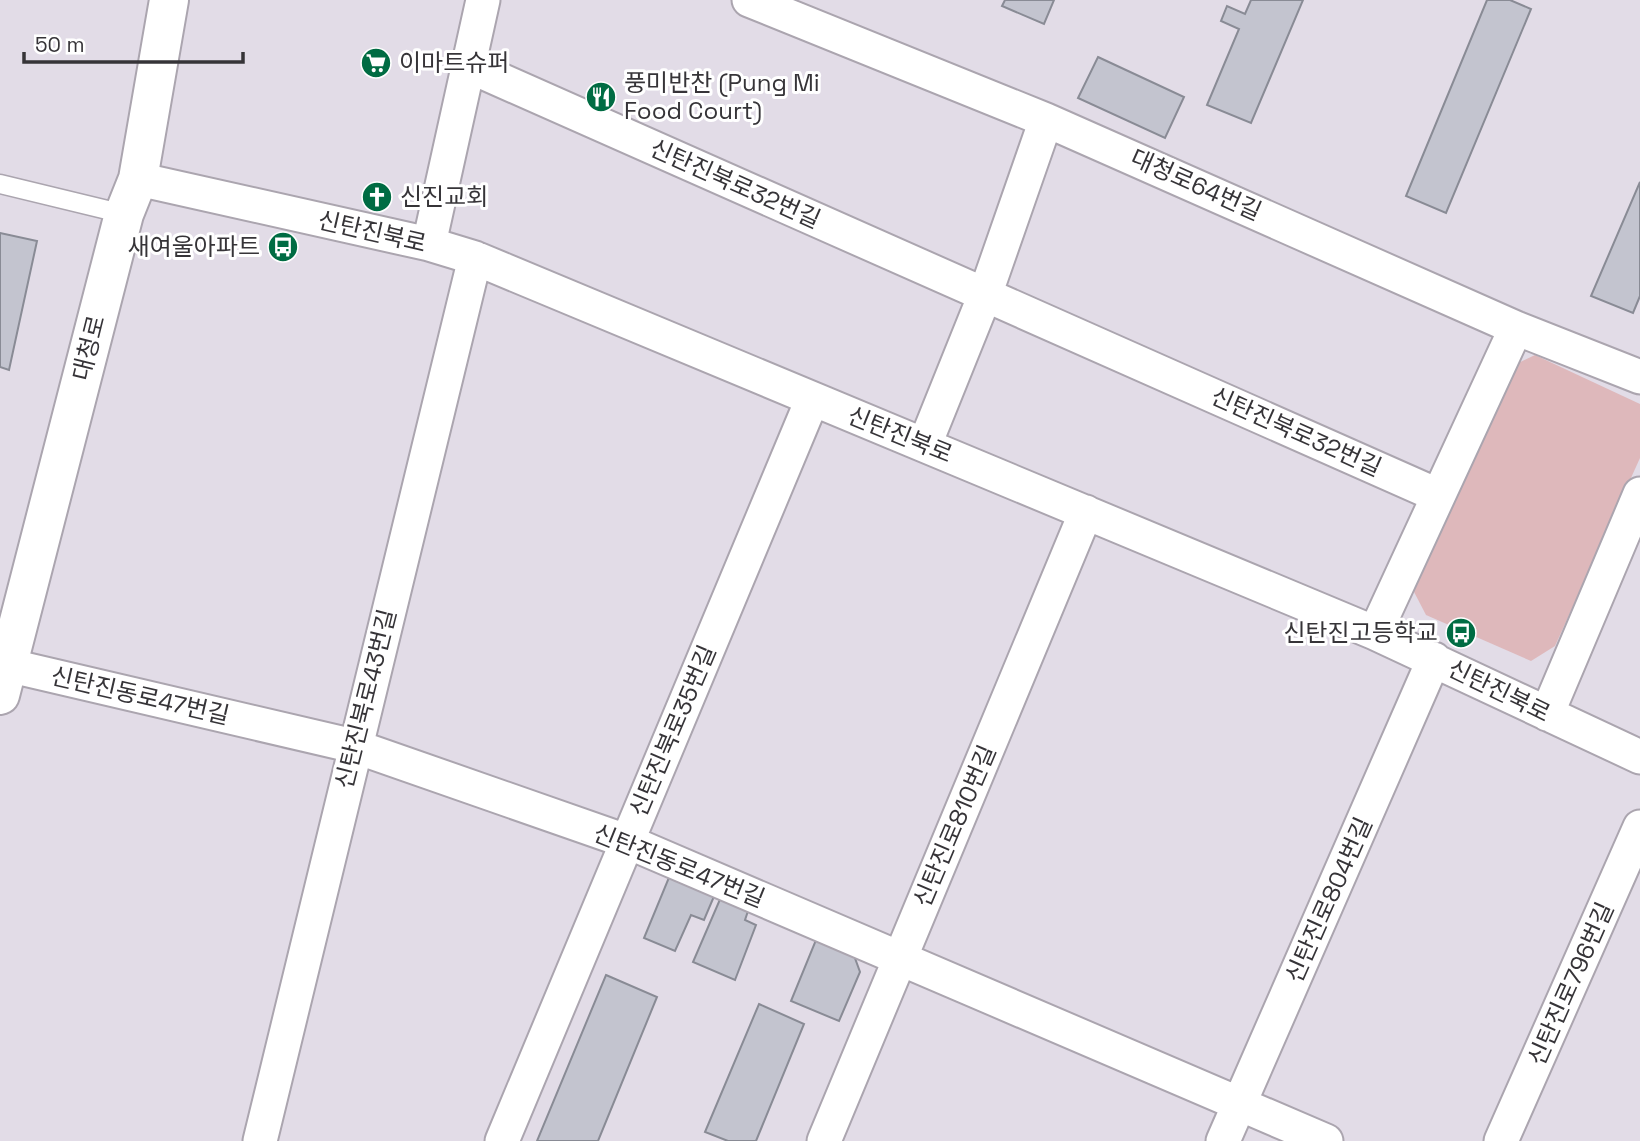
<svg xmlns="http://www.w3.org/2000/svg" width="1640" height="1141" font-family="'Space Grotesk','Noto Sans KR',sans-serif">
  <rect width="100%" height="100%" fill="#e2dce7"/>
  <path fill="#deb8bb" d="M 1535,355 L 1640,404 L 1640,458 L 1555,646 L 1531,661 L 1426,615 L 1412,588 L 1510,367 Z"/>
  <path fill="#c3c4cf" stroke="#898b95" stroke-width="2" d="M 1005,0 L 1054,0 L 1044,24 L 1002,6 Z
    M 1251,0 L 1303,0 L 1251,123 L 1207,105 L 1239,29 L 1221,21 L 1227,6 L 1245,14 Z
    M 1487,0 L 1510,0 L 1531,9 L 1446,213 L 1406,196 Z
    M 1098,57 L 1184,97 L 1165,138 L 1078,98 Z
    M 1640,182 L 1640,296 L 1633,313 L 1591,296 Z
    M 0,233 L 37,241 L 9,370 L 0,367 Z
    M 670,875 L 715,894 L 704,920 L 691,915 L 675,951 L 644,938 Z
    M 721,897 L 749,908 L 745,920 L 756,925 L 735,980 L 693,962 Z
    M 818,935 L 852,950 L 860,972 L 839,1021 L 791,1001 Z
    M 606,975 L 657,997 L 598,1141 L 537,1141 Z
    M 759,1004 L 804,1024 L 756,1141 L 728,1141 L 705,1132 Z"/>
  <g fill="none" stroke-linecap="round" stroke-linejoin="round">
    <g stroke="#aba5af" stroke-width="21">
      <path id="service" d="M 0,184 L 124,214"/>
    </g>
    <g stroke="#aba5af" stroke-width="37">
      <path id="minor" d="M 749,0 L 1046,120 L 1516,328 L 1640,377
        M 469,66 L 1437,495
        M 138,179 L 429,244 L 475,258 L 1375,633 L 1640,757
        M 429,244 L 483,0
        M 925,444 L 985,295 L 1046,120
        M 1375,633 L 1516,328
        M 7,665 L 354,746 L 626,841 L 1326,1141
        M 1547,714 L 1640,494
        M 260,1141 L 475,258
        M 502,1141 L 812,400
        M 824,1141 L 1086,512
        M 1223,1141 L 1434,659
        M 1501,1141 L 1640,827"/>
    </g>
    <g stroke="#aba5af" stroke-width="42">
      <path id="primary" d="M 0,695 L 124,214 L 138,179 L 169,0"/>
    </g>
    <use href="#service" stroke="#fff" stroke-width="18"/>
    <use href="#minor" stroke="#fff" stroke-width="33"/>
    <use href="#primary" stroke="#fff" stroke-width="38"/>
  </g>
  <defs>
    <g id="supermarket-disc" transform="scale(1.575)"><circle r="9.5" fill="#006c43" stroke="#fff"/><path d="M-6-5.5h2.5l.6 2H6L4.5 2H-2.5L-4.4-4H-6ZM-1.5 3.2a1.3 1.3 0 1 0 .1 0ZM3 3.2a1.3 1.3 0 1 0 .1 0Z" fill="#fff"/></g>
    <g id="restaurant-disc" transform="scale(1.575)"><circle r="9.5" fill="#006c43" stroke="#fff"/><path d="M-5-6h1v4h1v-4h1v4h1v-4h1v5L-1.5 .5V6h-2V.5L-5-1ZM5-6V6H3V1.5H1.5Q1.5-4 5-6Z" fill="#fff"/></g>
    <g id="church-disc" transform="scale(1.575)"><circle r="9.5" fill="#006c43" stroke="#fff"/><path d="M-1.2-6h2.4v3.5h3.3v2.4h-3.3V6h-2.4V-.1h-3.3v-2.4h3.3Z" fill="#fff"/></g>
    <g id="bus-disc" transform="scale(1.575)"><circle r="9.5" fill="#006c43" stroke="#fff"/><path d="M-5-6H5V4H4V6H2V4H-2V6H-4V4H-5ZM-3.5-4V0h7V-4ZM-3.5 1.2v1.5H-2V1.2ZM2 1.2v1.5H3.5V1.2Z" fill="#fff"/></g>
  </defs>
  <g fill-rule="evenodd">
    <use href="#supermarket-disc" x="376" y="63"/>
    <use href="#restaurant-disc" x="601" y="97"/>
    <use href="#church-disc" x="377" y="197"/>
    <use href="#bus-disc" x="283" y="247"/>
    <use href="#bus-disc" x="1461" y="633"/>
  </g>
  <g text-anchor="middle" stroke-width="6" stroke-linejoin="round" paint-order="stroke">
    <g font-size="24" fill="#363438" stroke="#fff" text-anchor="start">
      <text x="399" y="71">이마트슈퍼</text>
      <text x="624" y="91">풍미반찬 (Pung Mi<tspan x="624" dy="28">Food Court)</tspan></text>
      <text x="400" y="205">신진교회</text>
      <text x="260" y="255" text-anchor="end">새여울아파트</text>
      <text x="1438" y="641" text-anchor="end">신탄진고등학교</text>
    </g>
    <g font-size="24" fill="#363438" stroke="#fff">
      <text transform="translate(735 184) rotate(24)" y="8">신탄진북로32번길</text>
      <text transform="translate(1196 185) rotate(24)" y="8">대청로64번길</text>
      <text transform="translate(372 232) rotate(13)" y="8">신탄진북로</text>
      <text transform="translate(89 348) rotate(-76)" y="8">대청로</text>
      <text transform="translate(1296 432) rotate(24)" y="8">신탄진북로32번길</text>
      <text transform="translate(900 435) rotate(22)" y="8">신탄진북로</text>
      <text transform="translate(1499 691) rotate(26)" y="8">신탄진북로</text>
      <text transform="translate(140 696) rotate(13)" y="8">신탄진동로47번길</text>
      <text transform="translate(366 699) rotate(-76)" y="8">신탄진북로43번길</text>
      <text transform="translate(673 731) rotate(-67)" y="8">신탄진북로35번길</text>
      <text transform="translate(955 826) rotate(-67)" y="8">신탄진로810번길</text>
      <text transform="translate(679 866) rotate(22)" y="8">신탄진동로47번길</text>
      <text transform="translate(1329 900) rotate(-66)" y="8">신탄진로804번길</text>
      <text transform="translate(1571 984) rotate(-66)" y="8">신탄진로796번길</text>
    </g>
  </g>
  <path d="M24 52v10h219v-10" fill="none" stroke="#363438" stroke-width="3.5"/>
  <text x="35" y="52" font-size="21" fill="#363438" stroke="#ffffff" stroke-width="5" paint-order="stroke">50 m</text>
</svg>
